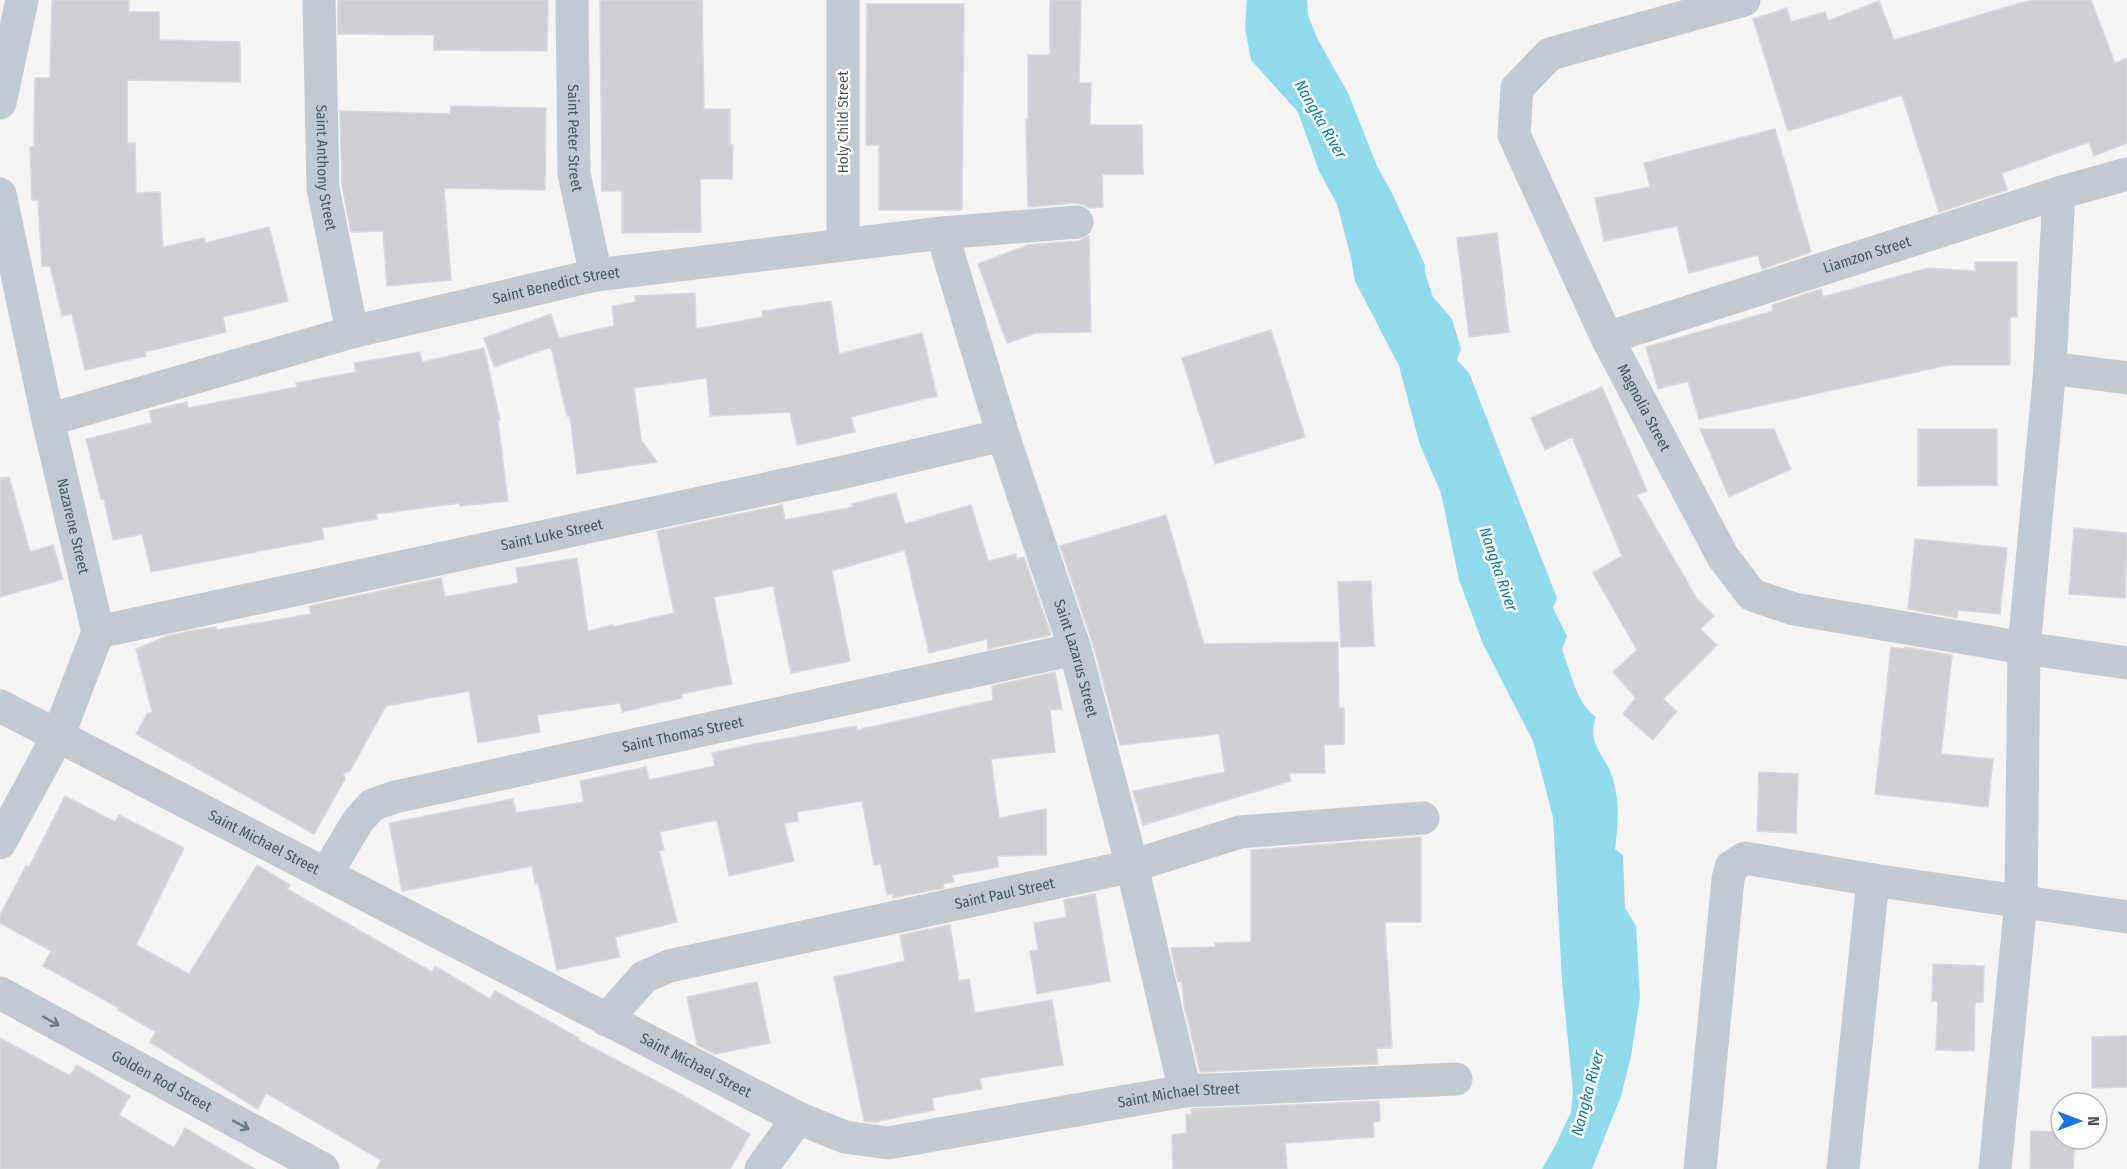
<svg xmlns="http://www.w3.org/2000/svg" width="2127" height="1169" font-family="'Fira Sans Condensed',sans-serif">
  <rect width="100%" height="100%" fill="#f5f3f3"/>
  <path fill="#90daee" d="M 1247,0 L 1307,0 L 1308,15 L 1318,40 L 1348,93 L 1377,166 L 1392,193 L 1425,265 L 1425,273 L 1433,297 L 1452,319 L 1461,349 L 1457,360 L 1469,373 L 1557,598 L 1553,608 L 1567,636 L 1562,650 C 1571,672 1576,703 1596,717 C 1585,745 1609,758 1614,783 C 1620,807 1618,825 1615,849 L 1623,855 L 1625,908 L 1636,926 L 1640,997 L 1631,1056 L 1621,1096 L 1592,1169 L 1542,1169 L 1554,1148 L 1571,1112 L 1573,1091 L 1562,981 L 1553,817 L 1533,741 L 1483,644 L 1459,580 L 1441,493 L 1420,445 L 1399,366 L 1355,281 L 1351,258 L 1337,204 L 1319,171 L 1298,112 L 1251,60 L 1245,28 Z"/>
  <path fill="#cdcfd5" stroke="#d7d9de" stroke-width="1.5" d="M 52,0 L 129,0 L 129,12 L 159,12 L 159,40 L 240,42 L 240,82 L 127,80 L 127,143 L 135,143 L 136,193 L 160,192 L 163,247 L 204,238 L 205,243 L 269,227 L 288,301 L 223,317 L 226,332 L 145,352 L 146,356 L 85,370 L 72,314 L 62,316 L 50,266 L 42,266 L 38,200 L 32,200 L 30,147 L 34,146 L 35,78 L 50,78 Z
    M 338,0 L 548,0 L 547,51 L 434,50 L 434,35 L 338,34 Z
    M 600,0 L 702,0 L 704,109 L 730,109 L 730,145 L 733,145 L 732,179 L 700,179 L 701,232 L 622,233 L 622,191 L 602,191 Z
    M 1050,0 L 1081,0 L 1079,83 L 1091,83 L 1090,125 L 1142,125 L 1143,174 L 1102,174 L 1103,207 L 1089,208 L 1084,205 L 1075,203 L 1028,207 L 1026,119 L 1028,119 L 1028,55 L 1050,55 Z
    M 2031,0 L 2091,0 L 2115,63 L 2127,58 L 2127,143 L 2094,156 L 2089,142 L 2002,173 L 2007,190 L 1939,212 L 1902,95 L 1788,131 L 1753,19 L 1787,8 L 1791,22 L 1825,12 L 1828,21 L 1879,1 L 1894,40 Z
    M 867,4 L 964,4 L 962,210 L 879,210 L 879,145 L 866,145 Z
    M 451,106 L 546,108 L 545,190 L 444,188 L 451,280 L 387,286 L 383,231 L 351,232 L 342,186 L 340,111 L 450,114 Z
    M 1775,129 L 1811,252 L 1762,269 L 1758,255 L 1689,273 L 1677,226 L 1604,241 L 1595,198 L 1650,187 L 1644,163 Z
    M 1497,233 L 1509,332 L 1469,337 L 1457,238 Z
    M 1089,236 L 1091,332 L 1036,333 L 1007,343 L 978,264 L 1028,245 L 1079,241 Z
    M 1975,262 L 2017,262 L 2017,317 L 2010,317 L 2010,365 L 1949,365 L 1699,419 L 1688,381 L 1658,389 L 1646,347 L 1773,311 L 1772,305 L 1821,289 L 1823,297 L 1928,268 L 1975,271 Z
    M 695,293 L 696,329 L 763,317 L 762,311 L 831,301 L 839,354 L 922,333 L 937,396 L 851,417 L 855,432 L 797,445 L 790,412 L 710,416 L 707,378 L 634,388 L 641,440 L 657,462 L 577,474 L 570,416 L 567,416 L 551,347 L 494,367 L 484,338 L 551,314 L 559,338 L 614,326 L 612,306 L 636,302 L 635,296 Z
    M 1271,330 L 1305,437 L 1215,464 L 1182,358 Z
    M 484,348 L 500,420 L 498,420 L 508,501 L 460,506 L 460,503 L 376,514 L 377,519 L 322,528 L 324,539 L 151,572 L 142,534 L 113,540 L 104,499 L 101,499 L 86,439 L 152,423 L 149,411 L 187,402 L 188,408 L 297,387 L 296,383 L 356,372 L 354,363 L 420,352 L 422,362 Z
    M 1602,387 L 1647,491 L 1637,495 L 1697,599 L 1714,616 L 1700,629 L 1717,645 L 1663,699 L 1677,711 L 1653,740 L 1623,714 L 1636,698 L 1613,672 L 1637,650 L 1593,573 L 1622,556 L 1572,437 L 1545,450 L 1531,418 Z
    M 1700,429 L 1774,429 L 1791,469 L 1729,497 Z
    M 1918,429 L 1997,429 L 1997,485 L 1918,486 Z
    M 9,477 L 30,552 L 53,545 L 63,579 L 0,597 L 0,478 Z
    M 896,493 L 905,524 L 971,505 L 988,561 L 1016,554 L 1017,559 L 1024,557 L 1051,635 L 988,649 L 987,639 L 929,653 L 905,550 L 832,571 L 850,661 L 791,673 L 773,586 L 714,597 L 732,684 L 681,694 L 682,698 L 622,712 L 620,703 L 537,715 L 540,732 L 478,743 L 469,691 L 386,706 L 350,771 L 343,773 L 345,779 L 314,834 L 136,734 L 147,714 L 152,712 L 136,649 L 167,636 L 195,630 L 216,627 L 217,630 L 311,614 L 309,606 L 441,578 L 445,597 L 518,583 L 516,568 L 577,558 L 588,631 L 613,625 L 613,627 L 674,613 L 657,531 L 782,505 L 785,520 L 853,507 L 852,504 Z
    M 1166,515 L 1204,644 L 1338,642 L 1339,708 L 1344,708 L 1344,744 L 1324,745 L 1325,773 L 1289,773 L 1291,781 L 1143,825 L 1133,791 L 1225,772 L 1219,734 L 1120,745 L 1093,644 L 1060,546 Z
    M 2074,528 L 2127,533 L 2125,598 L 2069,594 Z
    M 1915,539 L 2007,548 L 2000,614 L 1958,610 L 1957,618 L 1908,609 Z
    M 1371,581 L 1374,646 L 1341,647 L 1338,582 Z
    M 1891,647 L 1905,649 L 1905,647 L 1952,655 L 1941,754 L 1993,759 L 1988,807 L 1875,794 Z
    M 1055,672 L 1062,709 L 1050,710 L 1055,752 L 991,759 L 999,818 L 1046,809 L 1046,855 L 997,856 L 999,867 L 952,875 L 954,882 L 943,884 L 944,888 L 893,898 L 892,894 L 887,895 L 881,864 L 874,865 L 862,801 L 797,812 L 798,821 L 784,824 L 794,861 L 729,876 L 717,820 L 660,832 L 664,850 L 659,851 L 677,922 L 615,937 L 620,957 L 557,970 L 538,882 L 535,883 L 532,866 L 402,891 L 389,823 L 513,799 L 516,813 L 584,802 L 580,781 L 646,767 L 649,780 L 715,766 L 712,753 L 749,745 L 856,726 L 857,730 L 993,700 L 992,686 Z
    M 1759,772 L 1798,774 L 1796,833 L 1757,831 Z
    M 65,796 L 115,822 L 119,815 L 184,848 L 136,945 L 189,974 L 257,865 L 290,885 L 287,889 L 432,972 L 435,966 L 490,999 L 495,991 L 579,1038 L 578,1040 L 677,1092 L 750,1134 L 730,1169 L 377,1169 L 381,1160 L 266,1093 L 258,1109 L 150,1042 L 156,1032 L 118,1010 L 119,1008 L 43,966 L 51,951 L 0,923 L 0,915 L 26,866 L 29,867 Z
    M 1421,837 L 1421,922 L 1385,922 L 1392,1048 L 1377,1048 L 1378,1064 L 1200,1072 L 1184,1005 L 1182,981 L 1178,982 L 1171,948 L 1215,947 L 1215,943 L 1251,942 L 1251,850 Z
    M 1095,894 L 1110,981 L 1037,994 L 1030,951 L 1038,950 L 1034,923 L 1066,917 L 1064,900 Z
    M 950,925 L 959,981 L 969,979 L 975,1013 L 1052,1000 L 1063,1065 L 980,1078 L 982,1089 L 932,1098 L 934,1110 L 875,1122 L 864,1121 L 834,977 L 905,961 L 900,935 Z
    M 1933,964 L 1984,966 L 1983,1002 L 1975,1002 L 1974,1051 L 1936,1050 L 1938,1001 L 1932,1001 Z
    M 757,982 L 770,1043 L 715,1054 L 697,1045 L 687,997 Z
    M 2127,1036 L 2127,1087 L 2092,1088 L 2092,1037 Z
    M 0,1038 L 70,1076 L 77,1065 L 130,1096 L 119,1115 L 174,1148 L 185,1128 L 255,1169 L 0,1169 Z
    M 1379,1101 L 1380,1121 L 1373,1122 L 1374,1137 L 1285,1143 L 1287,1169 L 1173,1169 L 1172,1135 L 1187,1133 L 1186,1115 L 1192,1114 L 1191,1109 Z
    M 2031,1131 L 2061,1132 L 2061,1139 L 2075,1139 L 2073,1169 L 2030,1169 Z"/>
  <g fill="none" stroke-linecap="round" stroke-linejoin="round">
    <g stroke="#c1cad2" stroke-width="33">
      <path id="s1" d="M 319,0 L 323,188 L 352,332"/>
      <path id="s2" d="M 572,0 L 574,174 L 596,275"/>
      <path d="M 843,0 L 843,244"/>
      <path id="s3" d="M 1744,0 L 1550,54 L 1517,88 L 1514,135 L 1607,338 L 1723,557 L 1752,595 L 1794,609 L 2024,648 L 2127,663"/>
      <path d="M 0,103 L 22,0"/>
      <path id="s4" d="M 0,194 L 48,420 L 98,632 L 58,736 L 0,843"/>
      <path id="s5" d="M 942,233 L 1003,435 L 1075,649 L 1132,866 L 1185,1091"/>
      <path id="s6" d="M 1607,338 L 2059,193 L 2127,174"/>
      <path d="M 2050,368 L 2127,378"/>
      <path id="s7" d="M 48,420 L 352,332 L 596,275 L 942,233 L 1077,222"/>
      <path id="s8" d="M 98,632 L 840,473 L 1003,435"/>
      <path id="s9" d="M 0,706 L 798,1118 L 845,1137 L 888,1143 L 1185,1091 L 1456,1079"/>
      <path id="s10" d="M 326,874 L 358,821 L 372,805 L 395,797 L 1075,649"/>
      <path id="s11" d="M 0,993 L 323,1169"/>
      <path id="s12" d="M 606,1020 L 644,977 L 669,966 L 1132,866 L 1240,832 L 1423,818"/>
      <path d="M 761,1169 L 798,1118"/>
      <path d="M 1700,1169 L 1728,879 L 1731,867 L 1745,858 L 1873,880 L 2127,917"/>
      <path d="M 1843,1169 L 1873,880"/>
      <path d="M 1995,1169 L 2021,901 L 2024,648 L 2050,368 L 2059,193"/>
    </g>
  </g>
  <defs><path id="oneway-shaft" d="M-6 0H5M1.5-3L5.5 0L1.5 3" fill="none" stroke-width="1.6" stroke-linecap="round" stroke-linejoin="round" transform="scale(1.5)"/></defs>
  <g stroke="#6e7983">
    <use href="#oneway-shaft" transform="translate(51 1021) rotate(29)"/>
    <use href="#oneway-shaft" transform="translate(241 1125) rotate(29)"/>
  </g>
  <g text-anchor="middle" stroke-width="5" stroke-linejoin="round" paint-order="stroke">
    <g font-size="15" fill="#4a5661" stroke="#fff">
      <text transform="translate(843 122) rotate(-90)" y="5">Holy Child Street</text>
      <text dy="5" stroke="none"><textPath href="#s2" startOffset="138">Saint Peter Street</textPath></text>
      <text dy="5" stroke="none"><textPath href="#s1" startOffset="168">Saint Anthony Street</textPath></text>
      <text dy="5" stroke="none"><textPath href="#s6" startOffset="273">Liamzon Street</textPath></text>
      <text dy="5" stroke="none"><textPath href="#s7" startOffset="526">Saint Benedict Street</textPath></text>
      <text dy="5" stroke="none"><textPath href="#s3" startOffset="598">Magnolia Street</textPath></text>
      <text dy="5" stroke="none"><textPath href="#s4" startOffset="340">Nazarene Street</textPath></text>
      <text dy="5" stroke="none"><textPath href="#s8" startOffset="464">Saint Luke Street</textPath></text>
      <text dy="5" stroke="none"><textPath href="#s5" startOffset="446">Saint Lazarus Street</textPath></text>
      <text dy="5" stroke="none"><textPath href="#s10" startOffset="402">Saint Thomas Street</textPath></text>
      <text dy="5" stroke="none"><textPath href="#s9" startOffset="297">Saint Michael Street</textPath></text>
      <text dy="5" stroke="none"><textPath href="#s12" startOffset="428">Saint Paul Street</textPath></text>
      <text dy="5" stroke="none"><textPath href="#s9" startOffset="783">Saint Michael Street</textPath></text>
      <text dy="5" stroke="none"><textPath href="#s11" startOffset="184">Golden Rod Street</textPath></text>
      <text dy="5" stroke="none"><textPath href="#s9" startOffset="1287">Saint Michael Street</textPath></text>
    </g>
    <g font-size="16" font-style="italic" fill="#0c7c9b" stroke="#fff">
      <text transform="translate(1321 119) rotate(60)" y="6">Nangka River</text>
      <text transform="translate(1499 569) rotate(71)" y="6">Nangka River</text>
      <text transform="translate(1587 1093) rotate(-75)" y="6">Nangka River</text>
    </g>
  </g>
  <g transform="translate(2079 1121) rotate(90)"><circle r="28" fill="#ffffff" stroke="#b7bbc0" stroke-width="1.5"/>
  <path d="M0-4.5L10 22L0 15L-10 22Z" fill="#1a73e8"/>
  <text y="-9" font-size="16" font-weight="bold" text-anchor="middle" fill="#4a5661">N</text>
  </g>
</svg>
